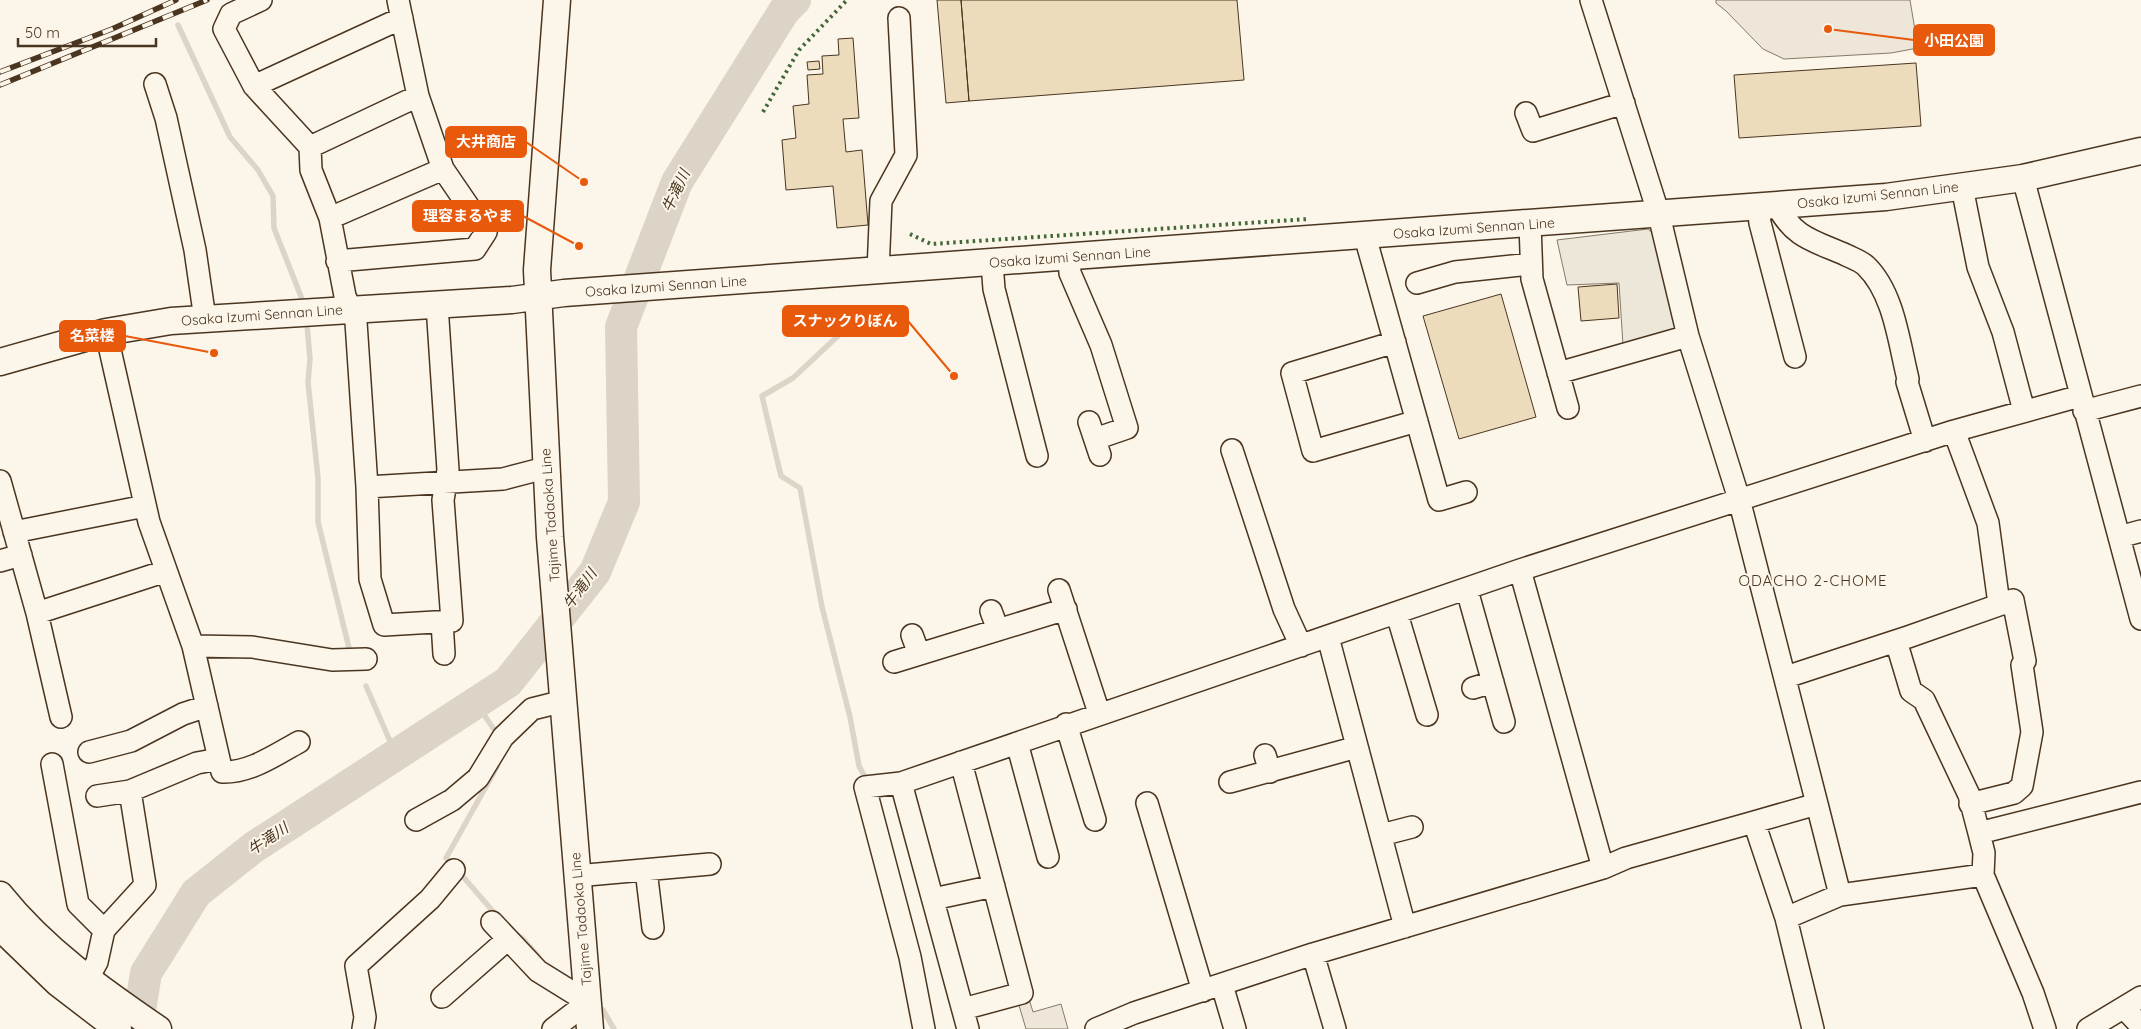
<svg xmlns="http://www.w3.org/2000/svg" width="2141" height="1029" font-family="Quicksand,'Noto Sans JP',sans-serif">
  <rect width="100%" height="100%" fill="#fbf6e9"/>
  <path fill="#ede6d9" stroke="#887966" d="M 1716,0 L 1910,0 L 1918,48 L 1891,53 L 1784,59 L 1763,49 L 1726,11 L 1716,3 Z
    M 1029,999 L 1033,1012 L 1061,1004 L 1068,1029 L 1026,1029 L 1018,1002 Z"/>
  <path fill="#ede7d9" stroke="#887966" d="M 1648,229 L 1655,235 L 1678,332 L 1623,345 L 1619,283 L 1567,285 L 1557,240 Z"/>
  <g fill="none" stroke-linecap="round" stroke-linejoin="round">
    <path stroke="#dcd4c6" stroke-width="5.5" d="M 178,25 L 230,137 L 258,170 L 273,196 L 274,228 L 302,299
      M 307,324 L 310,359 L 308,382 L 318,478 L 318,522 L 351,656
      M 840,334 L 793,378 L 762,396 L 781,476 L 800,488 L 822,607 L 850,717 L 859,766 L 868,783
      M 366,686 L 396,755
      M 476,703 L 493,728
      M 453,865 L 446,858 L 497,767
      M 459,872 L 497,916
      M 514,933 L 522,938 L 538,956
      M 603,1010 L 614,1029"/>
    <path stroke="#dcd4c6" stroke-width="32" d="M 137,1029 L 146,973 L 196,893 L 254,847 L 508,682 L 595,572 L 624,502 L 621,327 L 677,182 L 784,11 L 795,0"/>
  </g>
  <path fill="#ecdcbc" stroke="#4a3520" d="M 937,0 L 961,0 L 969,101 L 946,103 Z
    M 961,0 L 1237,0 L 1244,80 L 969,101 Z
    M 853,38 L 859,118 L 843,119 L 846,152 L 862,150 L 868,225 L 837,228 L 833,186 L 786,190 L 782,140 L 796,138 L 793,106 L 809,104 L 807,75 L 823,74 L 822,56 L 839,55 L 838,39 Z
    M 819,61 L 820,69 L 808,70 L 807,62 Z
    M 1916,63 L 1921,126 L 1739,138 L 1734,75 Z
    M 1617,284 L 1619,318 L 1581,321 L 1578,287 Z
    M 1501,294 L 1536,417 L 1459,439 L 1423,316 Z"/>
  <g fill="none" stroke-linecap="round" stroke-linejoin="round">
    <g stroke="#4a3520" stroke-width="24">
      <path id="minor" d="M 261,0 L 231,14 L 224,29 L 254,86 L 310,147 L 311,170 L 330,218 L 345,296 L 356,322 L 367,487 L 370,579 L 384,625 L 452,621 L 443,500 L 448,470 L 437,305
        M 1591,0 L 1659,215 L 1688,336 L 1739,499 L 1817,804 L 1754,822 L 1786,918 L 1813,1029
        M 155,84 L 166,118 L 195,250 L 205,319
        M 254,86 L 402,18
        M 1526,113 L 1533,131 L 1624,103
        M 310,147 L 418,96
        M 2023,178 L 2141,619
        M 1962,187 L 1978,267 L 2003,332 L 2024,411
        M 1777,205 C 1793,238 1815,241 1846,255 C 1852,258 1861,261 1866,266 C 1894,293 1899,343 1908,379 L 1907,382 L 1925,441
        M 1758,207 L 1760,223 L 1795,357
        M 330,218 L 443,169
        M 1530,224 L 1532,279 L 1568,408
        M 1367,235 L 1368,247 L 1439,500 L 1466,492
        M 1069,258 L 1070,273 L 1101,345 L 1127,428 L 1095,439
        M 337,261 L 475,249 L 486,232 L 443,169 L 418,96 L 398,0
        M 992,263 L 994,289 L 1037,456
        M 878,271 L 881,201 L 906,155 L 899,18
        M 1417,283 L 1455,272 L 1531,264
        M 106,332 L 149,522 L 193,646 L 222,772 C 250,773 275,755 299,742
        M 1395,342 L 1292,373 L 1313,451 L 1417,421
        M 1558,373 L 1688,336
        M 2084,411 L 2141,396
        M 1089,422 L 1100,455
        M 1954,431 L 1988,523 L 1999,604
        M 1232,450 L 1284,609 L 1301,646
        M 0,481 L 37,613 L 61,717
        M 367,487 L 503,479 L 545,468
        M 14,532 L 145,506
        M 2119,537 L 2141,531
        M 0,561 L 21,555
        M 1520,570 L 1603,868
        M 1059,590 L 1099,713
        M 1467,590 L 1504,722
        M 991,611 L 998,630
        M 37,613 L 166,571
        M 1397,614 L 1427,715
        M 442,622 L 444,654
        M 912,635 L 919,654
        M 1328,637 L 1405,927
        M 1896,641 L 1911,691 L 1924,700 L 1969,795 L 1979,833
        M 193,646 L 252,647 L 332,660 L 366,659
        M 894,662 L 1066,609
        M 1786,677 L 1908,637 L 2013,600 L 2025,661 L 2022,665 L 2032,732 L 2022,786 L 2014,793 L 1970,804
        M 1473,688 L 1493,682
        M 1066,724 L 1095,820
        M 1017,743 L 1048,857
        M 89,752 L 131,741 L 183,714 L 207,706
        M 1265,755 L 1270,772
        M 961,762 L 1022,993 L 963,1009
        M 52,764 L 78,904 L 104,930
        M 1230,782 L 1357,747
        M 901,783 L 968,1029
        M 97,796 L 130,791 L 197,763 L 219,759
        M 1147,803 L 1203,991
        M 1817,804 L 1840,895
        M 416,820 L 452,800 L 478,778 L 503,737 L 532,709 L 564,701
        M 1381,835 L 1412,827
        M 646,870 L 653,928
        M 1983,875 L 2033,993 L 2045,1029
        M 576,876 L 710,864
        M 933,899 L 994,886
        M 1786,918 L 1840,895 L 1983,875 L 1984,853 L 1979,833 L 2141,792
        M 492,922 L 538,971 L 588,1002 L 553,1029
        M 1313,954 L 1335,1029
        M 87,980 L 97,962 L 104,930 L 145,885 L 130,791
        M 1222,985 L 1235,1029
        M 442,997 L 508,939
        M 2124,1008 L 2141,1026
        M 363,1029 L 365,1017 L 356,966 L 430,899 L 454,870
        M 924,1029 L 910,957 L 865,787 L 901,783 L 1520,570 L 1954,431 L 2080,396
        M 1096,1029 L 1134,1013 L 1313,954 L 1603,868 L 1626,858 L 1754,822
        M 2088,1029 L 2141,997"/>
    </g>
    <g stroke="#4a3520" stroke-width="29">
      <path id="major" d="M 557,0 L 537,270 L 550,537 L 590,1029
        M 0,362 L 106,332 L 171,321 L 512,300 L 564,293 L 1886,197 L 2023,178 L 2141,151
        M 0,895 C 44,950 101,990 158,1029
        M 0,927 L 58,983 L 118,1029"/>
    </g>
    <use href="#minor" stroke="#fbf6e9" stroke-width="21"/>
    <use href="#major" stroke="#fbf6e9" stroke-width="26"/>
    <g stroke="#4a3520" stroke-width="5.5">
      <path id="rail" d="M 0,72 L 112,29 L 176,0
        M 0,85 L 207,0"/>
    </g>
    <use href="#rail" stroke="#fbf6e9" stroke-width="4" stroke-dasharray="11" stroke-linecap="butt"/>
    <path stroke="#436837" stroke-width="4" stroke-dasharray="2.5 4" stroke-linecap="butt" d="M 763,112 L 799,50 L 847,0
      M 910,234 L 931,244 L 1308,219"/>
  </g>
  <g text-anchor="middle" stroke-width="4" stroke-linejoin="round" paint-order="stroke">
    <g font-size="14" fill="#4a3520" stroke="#fbf6e9">
      <text transform="translate(1878 195) rotate(-6)" y="5">Osaka Izumi Sennan Line</text>
      <text transform="translate(1474 228) rotate(-4)" y="5">Osaka Izumi Sennan Line</text>
      <text transform="translate(1070 257) rotate(-4)" y="5">Osaka Izumi Sennan Line</text>
      <text transform="translate(666 286) rotate(-4)" y="5">Osaka Izumi Sennan Line</text>
      <text transform="translate(262 315) rotate(-4)" y="5">Osaka Izumi Sennan Line</text>
      <text transform="translate(550 515) rotate(-94)" y="5">Tajime Tadaoka Line</text>
      <text transform="translate(581 919) rotate(-95)" y="5">Tajime Tadaoka Line</text>
    </g>
    <g font-size="15" font-style="italic" fill="#4a3520" stroke="#fbf6e9">
      <text transform="translate(676 191) rotate(-65)" y="5">牛滝川</text>
      <text transform="translate(580 589) rotate(-54)" y="5">牛滝川</text>
      <text transform="translate(268 839) rotate(-34)" y="5">牛滝川</text>
    </g>
    <g font-size="15" letter-spacing="1" fill="#4a3520" stroke="#fbf6e9">
      <text x="1813" y="586">ODACHO 2-CHOME</text>
    </g>
  </g>
  <path fill="none" stroke="#e8590c" stroke-width="2" d="M1828 29L1914 40M584 182L526 142M579 246L523 216M954 376L908 321M214 353L125 336"/>
  <g fill="#e8590c" stroke="#fbf6e9" stroke-width="2">
    <circle cx="1828" cy="29" r="5"/>
    <circle cx="584" cy="182" r="5"/>
    <circle cx="579" cy="246" r="5"/>
    <circle cx="954" cy="376" r="5"/>
    <circle cx="214" cy="353" r="5"/>
  </g>
  <g fill="#e8590c" stroke="#e8590c" stroke-width="2">
    <rect x="1914" y="25" width="80" height="30" rx="5"/>
    <rect x="446" y="127" width="80" height="30" rx="5"/>
    <rect x="413" y="201" width="110" height="30" rx="5"/>
    <rect x="783" y="306" width="125" height="30" rx="5"/>
    <rect x="60" y="321" width="65" height="30" rx="5"/>
  </g>
  <g font-size="15" text-anchor="middle" font-weight="bold" fill="#fff">
    <text x="1954" y="46">小田公園</text>
    <text x="486" y="147">大井商店</text>
    <text x="468" y="221">理容まるやま</text>
    <text x="845" y="326">スナックりぼん</text>
    <text x="92" y="341">名菜楼</text>
  </g>
  <path d="M18 38v8h138v-8" fill="none" stroke="#4a3520" stroke-width="2.5"/>
  <text x="25" y="38" font-size="15" fill="#4a3520" stroke="#fbf6e9" stroke-width="4" paint-order="stroke">50 m</text>
</svg>
